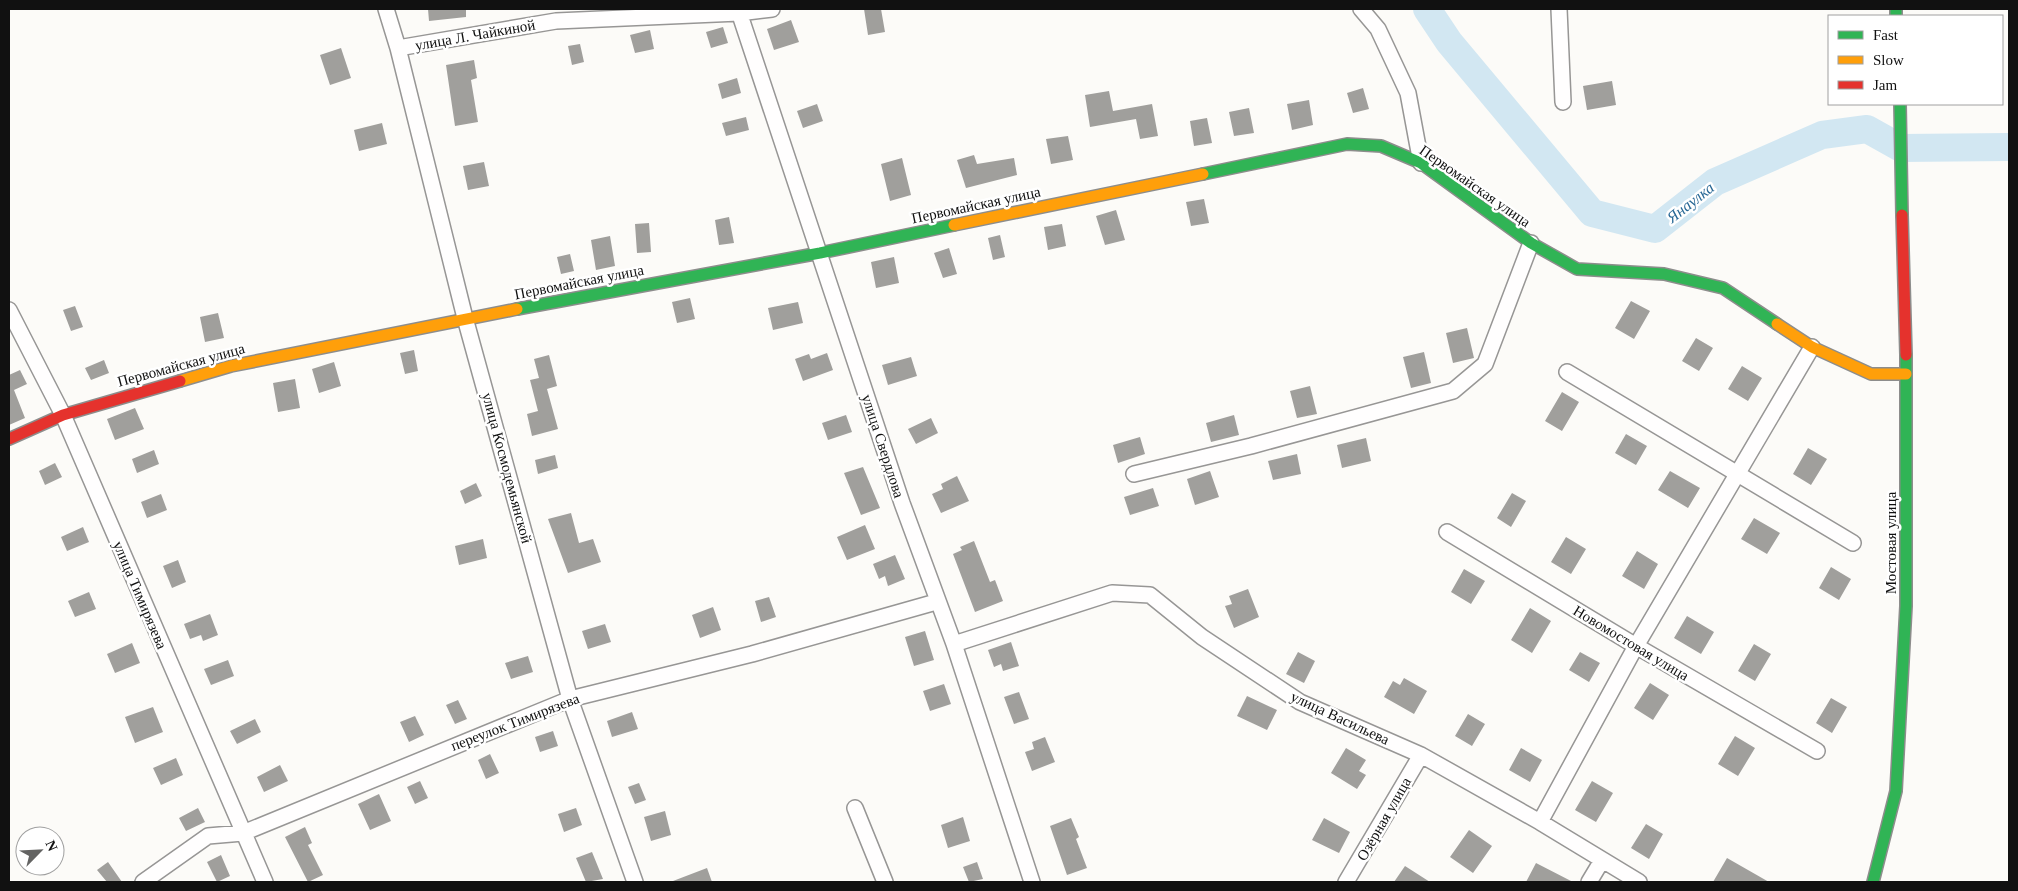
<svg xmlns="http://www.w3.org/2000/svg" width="2018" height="891" font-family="'Times New Roman',serif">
  <rect width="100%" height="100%" fill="#fcfbf8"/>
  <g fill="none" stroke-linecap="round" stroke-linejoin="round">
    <path stroke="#d2e7f2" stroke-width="28" d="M 1427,9 L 1449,42 L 1592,213 L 1655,229 L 1715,182 L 1822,135 L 1867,129 L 1901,148 L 2009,147"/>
  </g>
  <path fill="#a09f9c" d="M 428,9 L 466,9 L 466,17 L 429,21 Z
    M 864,9 L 881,9 L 885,32 L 868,35 Z
    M 791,20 L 799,42 L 774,50 L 767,29 Z
    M 723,27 L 728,43 L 711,48 L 706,32 Z
    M 650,30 L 654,49 L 635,53 L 630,35 Z
    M 580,44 L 584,62 L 572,65 L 568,46 Z
    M 341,48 L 351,78 L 330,85 L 320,55 Z
    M 474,60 L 477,78 L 471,80 L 478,122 L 455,126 L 446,65 Z
    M 737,78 L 741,93 L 722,99 L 718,84 Z
    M 1612,81 L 1616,105 L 1587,110 L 1583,86 Z
    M 1363,88 L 1369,109 L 1353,113 L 1347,93 Z
    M 1109,91 L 1113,111 L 1152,104 L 1158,136 L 1140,139 L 1136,119 L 1090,127 L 1085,95 Z
    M 1309,100 L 1313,125 L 1292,130 L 1287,104 Z
    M 817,104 L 823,121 L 803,128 L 797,111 Z
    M 1249,108 L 1254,133 L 1234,136 L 1229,112 Z
    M 746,117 L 749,130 L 726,136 L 722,123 Z
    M 1207,118 L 1212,143 L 1194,146 L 1190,121 Z
    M 382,123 L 387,144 L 359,151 L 354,130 Z
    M 1068,136 L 1073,160 L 1051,164 L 1046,139 Z
    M 974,155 L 977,164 L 1014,158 L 1017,175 L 966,188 L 957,160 Z
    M 902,158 L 911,195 L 890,201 L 881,164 Z
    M 484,162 L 489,186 L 468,190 L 463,166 Z
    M 1204,199 L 1209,223 L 1191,226 L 1186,202 Z
    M 1116,210 L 1125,240 L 1105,245 L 1096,216 Z
    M 729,217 L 734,243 L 719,245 L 715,220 Z
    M 649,223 L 651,252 L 637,253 L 635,224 Z
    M 1062,224 L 1066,246 L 1048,250 L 1044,227 Z
    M 1000,235 L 1005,257 L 993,260 L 988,238 Z
    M 610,236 L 615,266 L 596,270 L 591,240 Z
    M 949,248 L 957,274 L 943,278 L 934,253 Z
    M 570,254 L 574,271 L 561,274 L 557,257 Z
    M 894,257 L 899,283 L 876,288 L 871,262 Z
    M 690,298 L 695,319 L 677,323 L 672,302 Z
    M 1631,301 L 1650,311 L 1634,339 L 1615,328 Z
    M 798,302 L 803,323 L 773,330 L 768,308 Z
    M 75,306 L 83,327 L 71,331 L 63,310 Z
    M 218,313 L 224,338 L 205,342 L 200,317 Z
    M 1467,328 L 1474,358 L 1453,363 L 1446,333 Z
    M 1696,338 L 1713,348 L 1699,371 L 1682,361 Z
    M 414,350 L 418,371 L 405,374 L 400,353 Z
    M 1424,352 L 1431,383 L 1411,388 L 1403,357 Z
    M 827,353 L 833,370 L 803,381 L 795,359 L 809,354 L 811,359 Z
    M 549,355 L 557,386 L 547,389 L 558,429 L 532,436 L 527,414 L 538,411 L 530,380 L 539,378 L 534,359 Z
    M 911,357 L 917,376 L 888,385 L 882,365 Z
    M 104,360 L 109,373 L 91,380 L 85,368 Z
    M 334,362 L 341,386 L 319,393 L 312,369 Z
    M 1742,366 L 1762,378 L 1748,401 L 1728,389 Z
    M 20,370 L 27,384 L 14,390 L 25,418 L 9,425 L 9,375 Z
    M 295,379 L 300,408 L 278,412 L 273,383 Z
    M 1310,386 L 1317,414 L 1297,418 L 1290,391 Z
    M 1562,392 L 1579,402 L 1562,431 L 1545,421 Z
    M 135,408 L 144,429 L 115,440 L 107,419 Z
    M 846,415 L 852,432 L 828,440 L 822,423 Z
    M 1234,415 L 1239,435 L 1211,442 L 1206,423 Z
    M 931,418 L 938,433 L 916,444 L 908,429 Z
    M 1626,434 L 1647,446 L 1636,465 L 1615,453 Z
    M 1140,437 L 1145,454 L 1118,463 L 1113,445 Z
    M 1366,438 L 1371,461 L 1342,468 L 1337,445 Z
    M 1808,448 L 1827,459 L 1811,485 L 1793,474 Z
    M 154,450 L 159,464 L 137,473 L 132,459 Z
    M 1297,454 L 1301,474 L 1273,480 L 1268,461 Z
    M 555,455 L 558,468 L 538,474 L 535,460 Z
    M 55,463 L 62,477 L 45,485 L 39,471 Z
    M 863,467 L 880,508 L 861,515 L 844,473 Z
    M 1210,471 L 1219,497 L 1195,505 L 1187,479 Z
    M 1670,471 L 1700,488 L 1688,508 L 1658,490 Z
    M 957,476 L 969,501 L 941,513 L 932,494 L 943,489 L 941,484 Z
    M 476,483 L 482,496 L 465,504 L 460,491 Z
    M 1153,488 L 1159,506 L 1130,515 L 1124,497 Z
    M 1512,493 L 1526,501 L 1511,527 L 1497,518 Z
    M 161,494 L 167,510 L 147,518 L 141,502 Z
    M 571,513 L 579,543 L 593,539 L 601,562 L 568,573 L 548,519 Z
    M 1754,518 L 1780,533 L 1767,554 L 1741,539 Z
    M 865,525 L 875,549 L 847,560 L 837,537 Z
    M 83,527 L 89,542 L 67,551 L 61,537 Z
    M 1566,537 L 1586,549 L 1571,574 L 1551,562 Z
    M 483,539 L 487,558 L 459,565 L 455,546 Z
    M 974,541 L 990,582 L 995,580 L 1003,601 L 975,612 L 953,554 L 962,550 L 960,547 Z
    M 1637,551 L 1658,564 L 1644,589 L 1622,576 Z
    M 895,555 L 905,579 L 888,586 L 885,576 L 879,579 L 873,564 Z
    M 178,560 L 186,582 L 172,588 L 163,566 Z
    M 1831,567 L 1851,579 L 1839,600 L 1819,588 Z
    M 1464,569 L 1485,581 L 1471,604 L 1451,592 Z
    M 1248,589 L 1259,617 L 1234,628 L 1225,606 L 1232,604 L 1229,596 Z
    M 89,592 L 96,609 L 75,617 L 68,601 Z
    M 769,597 L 776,617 L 761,622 L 755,601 Z
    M 713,607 L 721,630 L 700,638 L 692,615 Z
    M 1530,608 L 1551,621 L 1532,653 L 1511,640 Z
    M 210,614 L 218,635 L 203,641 L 201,635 L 190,639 L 184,624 Z
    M 1687,616 L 1714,632 L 1701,654 L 1674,638 Z
    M 605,624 L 611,642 L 588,649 L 582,631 Z
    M 925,631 L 934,660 L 914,666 L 905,637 Z
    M 1011,642 L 1019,666 L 1003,671 L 1001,664 L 994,667 L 988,650 Z
    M 132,643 L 140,663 L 115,673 L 107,654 Z
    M 1754,644 L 1771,654 L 1755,681 L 1738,671 Z
    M 1298,652 L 1315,661 L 1304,683 L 1286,674 Z
    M 1580,652 L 1600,663 L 1589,682 L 1569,670 Z
    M 528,656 L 533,672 L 511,679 L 505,663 Z
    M 228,660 L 234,676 L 211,685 L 204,669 Z
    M 1404,678 L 1427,691 L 1414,714 L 1384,697 L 1393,681 L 1400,685 Z
    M 1650,683 L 1669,695 L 1653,720 L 1634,708 Z
    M 944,684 L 951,704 L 930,711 L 923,691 Z
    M 1019,692 L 1029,719 L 1014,724 L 1004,697 Z
    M 1247,696 L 1277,710 L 1267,730 L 1237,716 Z
    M 1831,698 L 1847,707 L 1832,733 L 1816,723 Z
    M 458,700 L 467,719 L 455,724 L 446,705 Z
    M 153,707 L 163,732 L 135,743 L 125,717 Z
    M 632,712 L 638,729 L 612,737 L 607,721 Z
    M 1468,714 L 1485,724 L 1472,746 L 1455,736 Z
    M 415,716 L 424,735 L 409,742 L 400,722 Z
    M 255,719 L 261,732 L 237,744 L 230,731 Z
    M 553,731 L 558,746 L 540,752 L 535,737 Z
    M 1735,736 L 1755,748 L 1738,776 L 1718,764 Z
    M 1045,737 L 1055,762 L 1032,771 L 1025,752 L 1034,749 L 1032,742 Z
    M 1346,748 L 1366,760 L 1359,771 L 1366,775 L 1357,789 L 1331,773 Z
    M 1521,748 L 1542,760 L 1530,782 L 1509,770 Z
    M 490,754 L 499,773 L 486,779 L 478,760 Z
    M 176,758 L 183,775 L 161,785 L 153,768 Z
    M 280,765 L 288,781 L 264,792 L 257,777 Z
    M 420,781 L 428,798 L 415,804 L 407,787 Z
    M 1592,781 L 1613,793 L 1596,822 L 1575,810 Z
    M 639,783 L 646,800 L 635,804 L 628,787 Z
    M 379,794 L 391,821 L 370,830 L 358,804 Z
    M 198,808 L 205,822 L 186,831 L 179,818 Z
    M 576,808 L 582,825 L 564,832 L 558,814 Z
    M 665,811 L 671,835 L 651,841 L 644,817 Z
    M 963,817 L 970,841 L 948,848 L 941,825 Z
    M 1071,818 L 1079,837 L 1076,839 L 1087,868 L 1067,875 L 1050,826 Z
    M 1324,818 L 1350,832 L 1339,853 L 1312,840 Z
    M 1646,824 L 1663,834 L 1649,859 L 1631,848 Z
    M 305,827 L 312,843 L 308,845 L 323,875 L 308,882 L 285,837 Z
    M 1469,830 L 1492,846 L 1473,873 L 1450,857 Z
    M 592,852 L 603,879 L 586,882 L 576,858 Z
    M 221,855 L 230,876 L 217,882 L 207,862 Z
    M 1727,858 L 1769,882 L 1713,882 Z
    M 108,862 L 122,882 L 107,882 L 97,870 Z
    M 977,862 L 983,879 L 969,882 L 963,867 Z
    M 1536,863 L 1573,882 L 1526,882 Z
    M 1405,866 L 1430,882 L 1394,882 Z
    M 707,868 L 712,882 L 673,882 L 673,881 Z"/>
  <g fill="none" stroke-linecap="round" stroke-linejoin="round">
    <g stroke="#979695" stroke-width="18">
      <path id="street" d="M 386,9 L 398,48 L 465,318 L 570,699 L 635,882
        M 738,9 L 902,503 L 954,644 L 1032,882
        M 1361,9 L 1378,29 L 1408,93 L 1421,163
        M 1559,9 L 1563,102
        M 398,48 L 556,21 L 739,13 L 772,9
        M 9,310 L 63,415 L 265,882
        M 1567,372 L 1853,543
        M 1134,474 L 1251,446 L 1453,391 L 1485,364 L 1531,243
        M 1447,532 L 1636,646 L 1817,751
        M 954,644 L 1112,593 L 1150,595 L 1202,637 L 1300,702 L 1421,755 L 1540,822 L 1639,882
        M 855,808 L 885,882
        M 1540,822 L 1636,646 L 1812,347
        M 143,882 L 208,836 L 243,833 L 570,699 L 752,654 L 936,602
        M 1346,882 L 1421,755
        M 1589,882 L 1601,862"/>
    </g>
    <g stroke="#8d8d8c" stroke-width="14">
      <path id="fast" d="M 1896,9 L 1896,16
        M 1900,104 L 1902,215
        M 1203,174 L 1347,144 L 1381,146 L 1421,163 L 1531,243 L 1577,269 L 1664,274 L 1723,288 L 1777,324
        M 517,309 L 820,253 L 954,225
        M 1873,882 L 1896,791 L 1906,606 L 1906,355"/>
    </g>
    <g stroke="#8d8d8c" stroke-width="14">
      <path id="slow" d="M 954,225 L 1203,174
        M 1777,324 L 1812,347 L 1871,374 L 1906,374
        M 180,381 L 231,366 L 517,309"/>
    </g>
    <g stroke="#8d8d8c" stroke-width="14">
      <path id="jam" d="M 1902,215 L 1906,355
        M 9,439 L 63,415 L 180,381"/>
    </g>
    <use href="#street" stroke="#fffefe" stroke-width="15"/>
    <use href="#fast" stroke="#30b455" stroke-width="11"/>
    <use href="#slow" stroke="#ff9f0a" stroke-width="11"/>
    <use href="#jam" stroke="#e5322d" stroke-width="11"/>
  </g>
  <g text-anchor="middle" stroke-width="5" stroke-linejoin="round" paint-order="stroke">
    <g font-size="15" fill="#111" stroke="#fff">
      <text transform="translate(475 35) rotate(-10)" y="5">улица Л. Чайкиной</text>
      <text transform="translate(1475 186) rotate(35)" y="5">Первомайская улица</text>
      <text transform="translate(976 205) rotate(-12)" y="5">Первомайская улица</text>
      <text transform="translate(579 282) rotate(-11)" y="5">Первомайская улица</text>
      <text transform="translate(181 365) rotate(-15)" y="5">Первомайская улица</text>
      <text transform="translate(883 446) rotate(72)" y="5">улица Свердлова</text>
      <text transform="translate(507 468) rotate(75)" y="5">улица Космодемьянской</text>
      <text transform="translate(1891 543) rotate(-90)" y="5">Мостовая улица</text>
      <text transform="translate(140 595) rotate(67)" y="5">улица Тимирязева</text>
      <text transform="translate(1631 643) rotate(31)" y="5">Новомостовая улица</text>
      <text transform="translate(1340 718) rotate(25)" y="5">улица Васильева</text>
      <text transform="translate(515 722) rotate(-21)" y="5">переулок Тимирязева</text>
      <text transform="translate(1384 819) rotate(-60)" y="5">Озёрная улица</text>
    </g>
    <g font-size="16" font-style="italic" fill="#286895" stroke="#fff">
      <text transform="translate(1690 202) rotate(-38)" y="6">Янаулка</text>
    </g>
  </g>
  <rect width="2018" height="891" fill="none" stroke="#111111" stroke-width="20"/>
  <rect x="1828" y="15" width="175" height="90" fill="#ffffff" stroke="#a0a0a0"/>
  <rect x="1838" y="31" width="25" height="8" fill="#30b455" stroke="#a0a0a0"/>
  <text x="1873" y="40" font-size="15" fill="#111111">Fast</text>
  <rect x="1838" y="56" width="25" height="8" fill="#ff9f0a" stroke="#a0a0a0"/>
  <text x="1873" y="65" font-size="15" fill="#111111">Slow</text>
  <rect x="1838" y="81" width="25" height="8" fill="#e5322d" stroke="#a0a0a0"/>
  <text x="1873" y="90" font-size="15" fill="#111111">Jam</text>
  <g transform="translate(40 851) rotate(66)"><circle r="24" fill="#ffffff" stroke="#a0a0a0"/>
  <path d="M0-4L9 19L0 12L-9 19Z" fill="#636362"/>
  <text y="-8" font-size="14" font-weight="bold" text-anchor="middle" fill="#111111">N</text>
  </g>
</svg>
